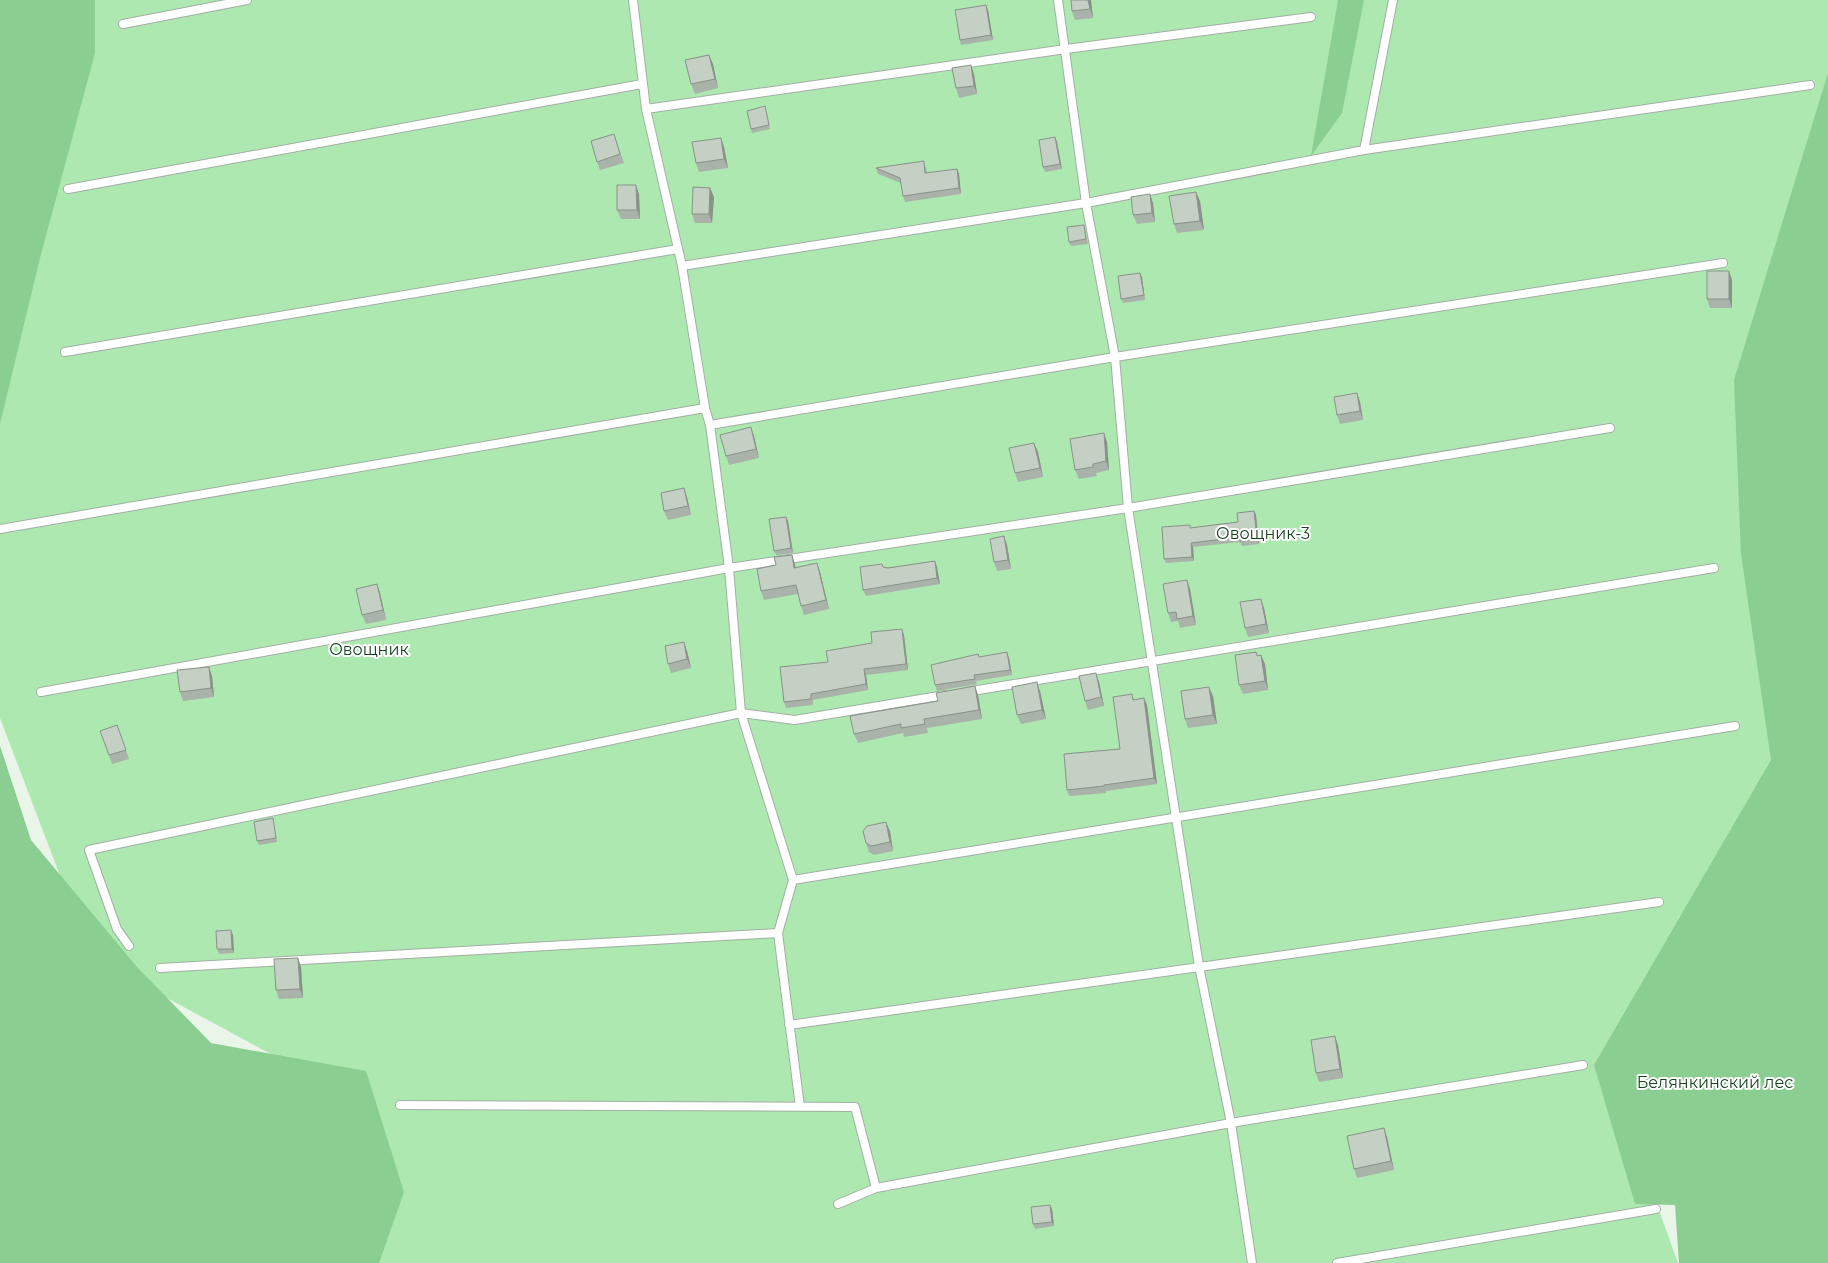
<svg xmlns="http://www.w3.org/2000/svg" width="1828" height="1263" font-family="Montserrat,sans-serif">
  <rect width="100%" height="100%" fill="#e8f5e8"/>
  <path fill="#ace8b0" d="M 50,0 L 1828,0 L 1828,213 L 1798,804 L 1617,1094 L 1678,1263 L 335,1263 L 356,1100 L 91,957 L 0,718 L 0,186 Z"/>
  <path fill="#8bce91" d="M 0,0 L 95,0 L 95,53 L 40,258 L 0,424 Z
    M 1338,0 L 1364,0 L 1342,113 L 1311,156 Z
    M 1828,73 L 1828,1263 L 1679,1263 L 1675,1205 L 1635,1204 L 1594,1065 L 1771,760 L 1741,554 L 1734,380 Z
    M 0,746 L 31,840 L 137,967 L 211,1043 L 366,1071 L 404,1192 L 379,1263 L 0,1263 Z"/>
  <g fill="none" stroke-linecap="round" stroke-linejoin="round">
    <g stroke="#a3afa4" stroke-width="10">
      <path id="lane" d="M 1058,0 L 1086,203 L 1115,357 L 1128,508 L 1199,966 L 1231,1123 L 1252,1263
        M 123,24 L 247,0
        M 646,109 L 1066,49 L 1311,17
        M 1364,150 L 1810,85
        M 68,189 L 642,84
        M 682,266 L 1086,203 L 1364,150 L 1393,0
        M 65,352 L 678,249
        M 710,425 L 1115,357 L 1723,263
        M 0,529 L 705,408
        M 41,692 L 729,568 L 1128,508 L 1610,428
        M 966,692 L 1714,568
        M 793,880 L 1735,726
        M 129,946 L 117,929 L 89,850 L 741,713 L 729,568 L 710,425 L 705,408 L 682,266 L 646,109 L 633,0
        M 160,968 L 778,933
        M 789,1025 L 1659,902
        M 400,1105 L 855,1107 L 876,1188
        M 800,1107 L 778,933 L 793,880 L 741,713 L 795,720 L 945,695
        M 838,1204 L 876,1188 L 1231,1123 L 1583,1065
        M 1337,1263 L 1656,1209"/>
    </g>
    <use href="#lane" stroke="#fff" stroke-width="8"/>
  </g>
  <path fill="#a9b3a9" d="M 1091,0 L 1093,18 L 1075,20 L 1072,11 Z
    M 988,10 L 993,40 L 961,45 L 960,40 Z
    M 709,55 L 713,64 L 718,88 L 695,94 L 691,84 Z
    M 974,74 L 977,94 L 959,98 L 956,88 Z
    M 765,106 L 770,129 L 752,133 L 751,129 Z
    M 614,134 L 624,163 L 600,170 L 597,162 Z
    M 1055,137 L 1057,142 L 1062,169 L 1045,172 L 1043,167 Z
    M 721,138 L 724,147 L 728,168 L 699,172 L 696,163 Z
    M 926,167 L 927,173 L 957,169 L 959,174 L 961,194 L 905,202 L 903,196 L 901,183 L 878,174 L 876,168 Z
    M 710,188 L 714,197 L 712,223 L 695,223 L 692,214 Z
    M 639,194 L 640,219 L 621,219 L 617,210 Z
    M 1200,201 L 1204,230 L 1177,233 L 1174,224 Z
    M 1153,203 L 1155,222 L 1137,224 L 1133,215 Z
    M 1085,230 L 1088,244 L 1071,246 L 1069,242 Z
    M 1729,271 L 1732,280 L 1732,308 L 1710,308 L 1707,299 Z
    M 1142,277 L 1145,300 L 1123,303 L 1121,299 Z
    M 1357,393 L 1360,402 L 1363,420 L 1340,424 L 1337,415 Z
    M 754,436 L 759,458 L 729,465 L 726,456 Z
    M 1107,442 L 1109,470 L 1096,473 L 1097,476 L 1079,479 L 1075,470 Z
    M 1038,452 L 1043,477 L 1018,482 L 1015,473 Z
    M 687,497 L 691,515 L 668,520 L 664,511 Z
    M 1254,511 L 1256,515 L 1259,544 L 1242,546 L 1240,542 L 1193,547 L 1194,561 L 1166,563 L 1164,559 L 1191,528 L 1238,522 Z
    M 786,517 L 788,521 L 793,553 L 776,555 L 774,551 Z
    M 1004,536 L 1007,545 L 1011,569 L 997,571 L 994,562 Z
    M 792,555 L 795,568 L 817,563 L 820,572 L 829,609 L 804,615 L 801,606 L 798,594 L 764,600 L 761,591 L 776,565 Z
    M 883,567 L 937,567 L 940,584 L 866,596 L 863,590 Z
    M 1190,589 L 1196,625 L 1180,628 L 1178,621 L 1171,622 L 1168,613 Z
    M 380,593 L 386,620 L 366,624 L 362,615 Z
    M 1264,608 L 1269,633 L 1248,637 L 1245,628 Z
    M 904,635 L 908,670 L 866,675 L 868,690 L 813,700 L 813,705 L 786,708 L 784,702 L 872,643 Z
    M 687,651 L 691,668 L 671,673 L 668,664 Z
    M 1256,652 L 1257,656 L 1261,655 L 1265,664 L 1268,690 L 1243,694 L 1239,685 Z
    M 978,654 L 979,657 L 1009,658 L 1012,675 L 976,681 L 977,684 L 937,691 L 935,685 Z
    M 209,667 L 212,676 L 214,697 L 183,701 L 180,692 Z
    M 1099,682 L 1104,706 L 1088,710 L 1085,701 Z
    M 975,686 L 978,695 L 982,719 L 927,728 L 928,733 L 904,737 L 903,733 L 858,743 L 854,734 Z
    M 1040,691 L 1046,719 L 1021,724 L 1017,715 Z
    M 1132,694 L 1134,700 L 1144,698 L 1147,705 L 1157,784 L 1106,791 L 1106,793 L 1069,796 L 1067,790 L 1120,749 Z
    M 1213,696 L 1217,724 L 1188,728 L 1185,719 Z
    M 117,725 L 129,759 L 112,764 L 100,731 Z
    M 273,818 L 274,823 L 277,842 L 259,845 L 257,841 Z
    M 890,831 L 893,851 L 874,855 L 869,852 L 866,843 Z
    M 233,935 L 234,953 L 219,954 L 217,949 Z
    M 298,958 L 301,967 L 303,998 L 279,999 L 276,990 Z
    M 1338,1045 L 1343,1078 L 1319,1082 L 1316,1073 Z
    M 1387,1137 L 1394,1170 L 1357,1178 L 1354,1169 Z
    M 1050,1205 L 1052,1209 L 1054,1226 L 1035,1229 L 1033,1224 Z"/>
  <path fill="#899289" d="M 1088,0 L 1091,0 L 1093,18 L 1090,9 Z
    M 986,5 L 988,10 L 993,40 L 991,35 Z
    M 709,55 L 713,64 L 718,88 L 715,79 Z
    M 971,65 L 974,74 L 977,94 L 974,86 Z
    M 1055,137 L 1057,142 L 1062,169 L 1060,164 Z
    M 721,138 L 724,147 L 728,168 L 724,159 Z
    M 957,169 L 959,174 L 961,194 L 959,188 Z
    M 636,185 L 639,194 L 640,219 L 637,210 Z
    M 710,188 L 714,197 L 712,223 L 709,214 Z
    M 1196,192 L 1200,201 L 1204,230 L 1200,221 Z
    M 1150,194 L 1153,203 L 1155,222 L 1152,213 Z
    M 1729,271 L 1732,280 L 1732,308 L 1729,299 Z
    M 1140,273 L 1142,277 L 1145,300 L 1144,295 Z
    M 1357,393 L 1360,402 L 1363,420 L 1360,411 Z
    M 751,427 L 754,436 L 759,458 L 756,449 Z
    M 1104,433 L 1107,442 L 1109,470 L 1106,461 Z
    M 1034,443 L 1038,452 L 1043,477 L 1040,468 Z
    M 684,488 L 687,497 L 691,515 L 688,506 Z
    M 1254,511 L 1256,515 L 1259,544 L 1257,539 Z
    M 786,517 L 788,521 L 793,553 L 791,548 Z
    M 1004,536 L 1007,545 L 1011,569 L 1008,560 Z
    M 1191,543 L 1193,547 L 1194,561 L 1192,557 Z
    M 792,555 L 795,564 L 797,577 L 794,568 Z
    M 935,561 L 937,567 L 940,584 L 937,578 Z
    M 817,563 L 820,572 L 829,609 L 826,600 Z
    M 1187,580 L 1190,589 L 1196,625 L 1193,616 Z
    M 377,584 L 380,593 L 386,620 L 383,610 Z
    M 1261,599 L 1264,608 L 1269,633 L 1266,624 Z
    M 902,629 L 904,635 L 908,670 L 906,664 Z
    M 684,642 L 687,651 L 691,668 L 687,659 Z
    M 1007,652 L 1009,658 L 1012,675 L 1010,670 Z
    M 1261,655 L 1265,664 L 1268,690 L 1265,681 Z
    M 209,667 L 212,676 L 214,697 L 211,688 Z
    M 864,669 L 866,675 L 868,690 L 866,684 Z
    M 1096,673 L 1099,682 L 1104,706 L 1101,697 Z
    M 1037,682 L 1040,691 L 1046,719 L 1042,710 Z
    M 975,686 L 978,695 L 982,719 L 979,710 Z
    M 1209,687 L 1213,696 L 1217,724 L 1213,715 Z
    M 1144,698 L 1147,705 L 1157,784 L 1154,778 Z
    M 886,822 L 890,831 L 893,851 L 890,842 Z
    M 231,930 L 233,935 L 234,953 L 232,949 Z
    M 298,958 L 301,967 L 303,998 L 300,989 Z
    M 1335,1036 L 1338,1045 L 1343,1078 L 1340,1069 Z
    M 1384,1128 L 1387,1137 L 1394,1170 L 1391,1161 Z
    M 1050,1205 L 1052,1209 L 1054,1226 L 1052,1222 Z"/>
  <path fill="#c4d0c4" stroke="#899289" d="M 1071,0 L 1088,0 L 1090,9 L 1072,11 Z
    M 986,5 L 991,35 L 960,40 L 955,10 Z
    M 709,55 L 715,79 L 691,84 L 685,60 Z
    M 971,65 L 974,86 L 956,88 L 952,68 Z
    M 765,106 L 769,125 L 751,129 L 747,111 Z
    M 614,134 L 620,154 L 597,162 L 591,141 Z
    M 1055,137 L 1060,164 L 1043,167 L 1039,140 Z
    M 721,138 L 724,159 L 696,163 L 692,142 Z
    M 924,161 L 925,173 L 957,169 L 959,188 L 903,196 L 900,178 L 876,168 Z
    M 617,185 L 636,185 L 637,210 L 617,210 Z
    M 693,187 L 710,188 L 709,214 L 692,214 Z
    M 1196,192 L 1200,221 L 1174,224 L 1169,196 Z
    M 1150,194 L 1152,213 L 1133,215 L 1131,197 Z
    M 1084,225 L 1086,239 L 1069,242 L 1067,227 Z
    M 1707,271 L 1729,271 L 1729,299 L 1707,299 Z
    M 1140,273 L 1144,295 L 1121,299 L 1118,276 Z
    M 1357,393 L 1360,411 L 1337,415 L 1334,397 Z
    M 751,427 L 756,449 L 726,456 L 720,435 Z
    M 1104,433 L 1106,461 L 1093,464 L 1093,467 L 1075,470 L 1070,439 Z
    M 1034,443 L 1040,468 L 1015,473 L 1009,448 Z
    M 684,488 L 688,506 L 664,511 L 661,493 Z
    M 1254,511 L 1257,539 L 1240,541 L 1240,537 L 1191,543 L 1192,557 L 1164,559 L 1162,527 L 1190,525 L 1190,528 L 1238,522 L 1237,513 Z
    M 786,517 L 791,548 L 774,551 L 769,519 Z
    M 1004,536 L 1008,560 L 994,562 L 990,539 Z
    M 792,555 L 794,568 L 817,563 L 826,600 L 801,606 L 796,585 L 761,591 L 757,569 L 776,565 L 774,557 Z
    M 935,561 L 937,578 L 863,590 L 860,567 L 882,564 L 883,567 L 888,568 Z
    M 1187,580 L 1193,616 L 1177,619 L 1176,612 L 1168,613 L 1163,584 Z
    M 377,584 L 383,610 L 362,615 L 356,589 Z
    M 1261,599 L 1266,624 L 1245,628 L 1240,602 Z
    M 902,629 L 906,664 L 864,669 L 866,684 L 811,694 L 811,699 L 784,702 L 780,667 L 828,662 L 826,651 L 872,643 L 871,632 Z
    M 684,642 L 687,659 L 668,664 L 665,646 Z
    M 1007,652 L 1010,670 L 974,675 L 975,679 L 935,685 L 931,665 L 978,654 L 979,657 Z
    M 1256,652 L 1257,656 L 1261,655 L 1265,681 L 1239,685 L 1235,655 Z
    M 209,667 L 211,688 L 180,692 L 177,670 Z
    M 1096,673 L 1101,697 L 1085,701 L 1079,676 Z
    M 1037,682 L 1042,710 L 1017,715 L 1012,687 Z
    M 975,686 L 979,710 L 924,719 L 925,724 L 901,728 L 901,724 L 854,734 L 850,716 L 938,701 L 936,693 Z
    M 1209,687 L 1213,715 L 1185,719 L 1181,691 Z
    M 1132,694 L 1133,700 L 1144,698 L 1154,778 L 1104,785 L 1104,786 L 1067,790 L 1064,754 L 1120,749 L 1113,697 Z
    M 117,725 L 126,750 L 109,755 L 100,731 Z
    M 273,818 L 276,838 L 257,841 L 254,822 Z
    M 886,822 L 890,842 L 871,846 L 866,843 L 863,831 L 867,826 Z
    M 231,930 L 232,949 L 217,949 L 216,931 Z
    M 298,958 L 300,989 L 276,990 L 274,959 Z
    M 1335,1036 L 1340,1069 L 1316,1073 L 1311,1040 Z
    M 1384,1128 L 1391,1161 L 1354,1169 L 1347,1136 Z
    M 1050,1205 L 1052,1222 L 1033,1224 L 1031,1207 Z"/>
  <g text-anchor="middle" stroke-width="4" stroke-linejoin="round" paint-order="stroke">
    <g font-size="16" fill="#15441c" stroke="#fff">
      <text x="1263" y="539">Овощник-3</text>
      <text x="369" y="655">Овощник</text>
      <text x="1715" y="1088">Белянкинский лес</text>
    </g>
  </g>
</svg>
